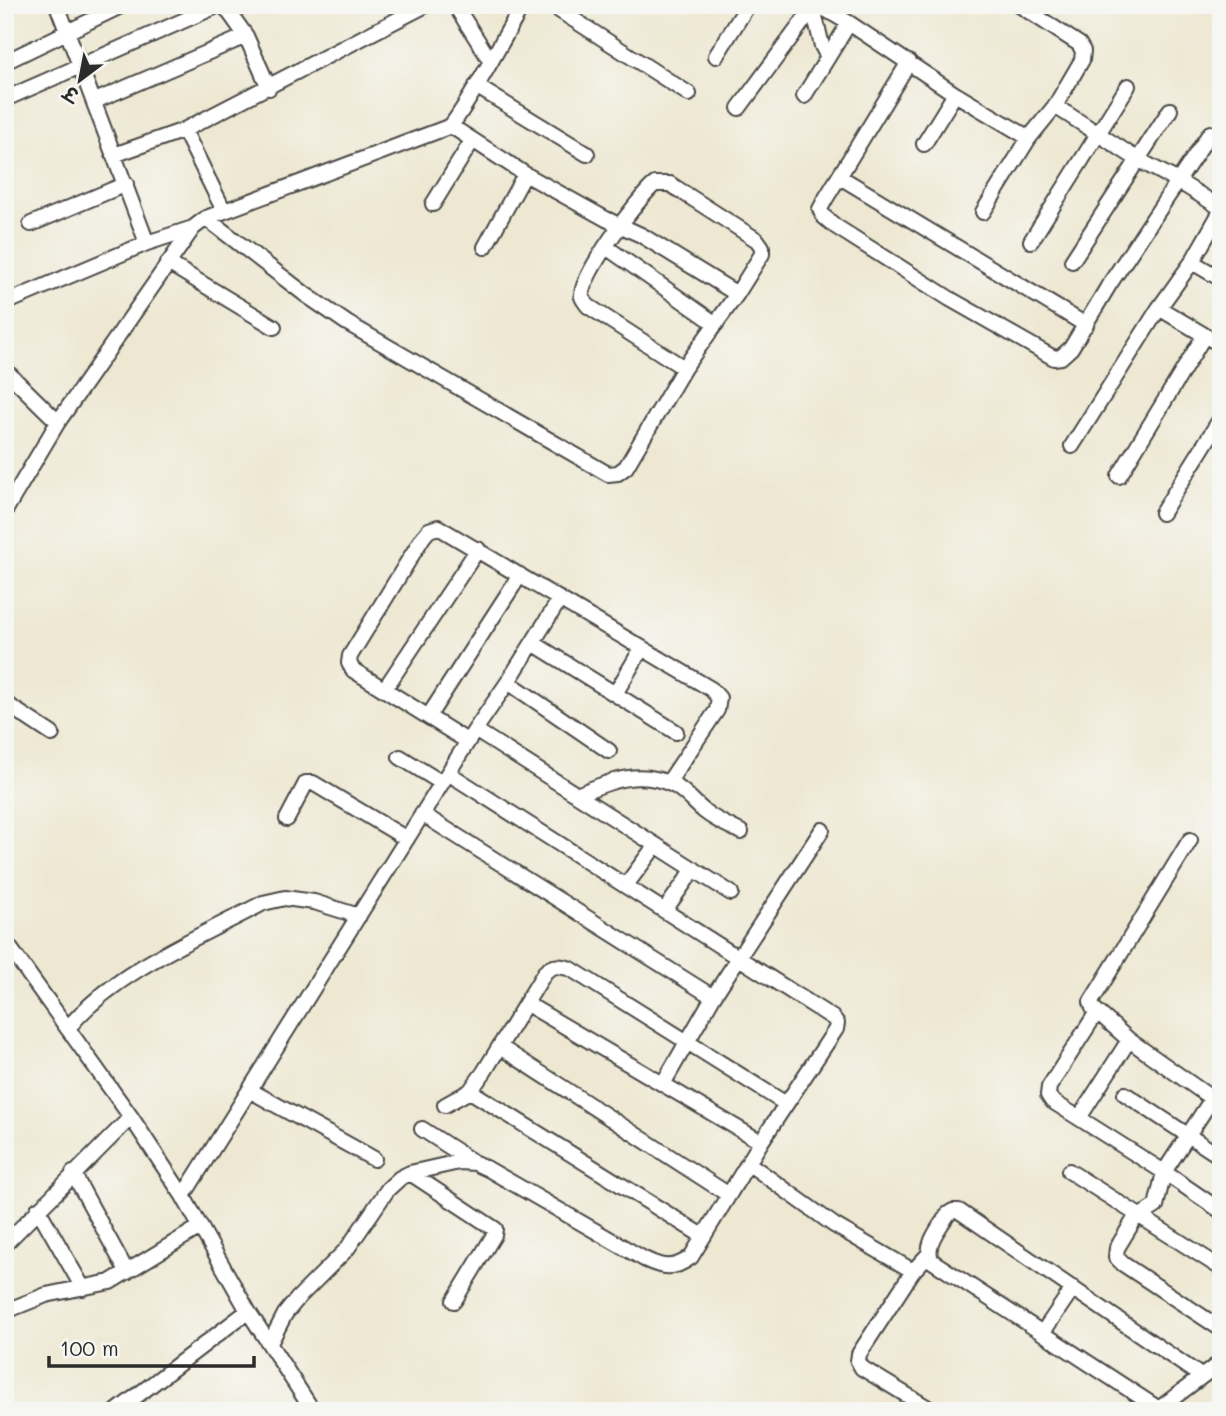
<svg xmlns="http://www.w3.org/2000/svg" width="1226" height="1416" font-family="Mali,'Playpen Sans Deva',sans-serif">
  <rect width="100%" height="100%" fill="#f6f6f2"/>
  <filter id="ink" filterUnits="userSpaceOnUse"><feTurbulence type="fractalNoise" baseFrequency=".0143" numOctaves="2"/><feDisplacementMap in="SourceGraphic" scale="14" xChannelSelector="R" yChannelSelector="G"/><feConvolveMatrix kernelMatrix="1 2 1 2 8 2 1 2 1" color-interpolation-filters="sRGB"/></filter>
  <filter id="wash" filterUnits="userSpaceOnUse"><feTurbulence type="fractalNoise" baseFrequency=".00686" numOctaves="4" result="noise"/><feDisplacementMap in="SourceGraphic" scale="28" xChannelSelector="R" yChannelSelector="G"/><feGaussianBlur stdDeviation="1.57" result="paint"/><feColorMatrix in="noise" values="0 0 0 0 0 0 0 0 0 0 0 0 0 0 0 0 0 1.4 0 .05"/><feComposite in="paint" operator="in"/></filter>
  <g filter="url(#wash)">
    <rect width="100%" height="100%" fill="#eee8d2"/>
  </g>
  <g filter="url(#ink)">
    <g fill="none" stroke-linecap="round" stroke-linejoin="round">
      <g stroke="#484744" stroke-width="18">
        <path id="minor" d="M 57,5 L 147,243
          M 224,5 L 246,36 L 269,88
          M 455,5 L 490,60
          M 551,5 L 689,94
          M 818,5 L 849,23 L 955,94 L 1029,138
          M 813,8 L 822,46 L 828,57
          M 716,56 L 748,5
          M 5,62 L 123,5
          M 909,62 L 826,198 L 820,209 L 823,216 L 835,226 L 950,299 L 1054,358 L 1061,357 L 1071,348 L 1109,285 L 1210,133
          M 476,86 L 587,154
          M 804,96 L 849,23
          M 5,99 L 219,5
          M 95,101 L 246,36
          M 1055,106 L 1137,159 L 1178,181 L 1221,208
          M 739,108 L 815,5
          M 451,126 L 525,174 L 606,219 L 641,235 L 737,294
          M 184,130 L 224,211
          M 924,144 L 955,94
          M 114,155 L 184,130 L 426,5
          M 840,177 L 1086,325
          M 433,204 L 472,141
          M 983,212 L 1029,138 L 1055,106 L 1082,60 L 1083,51 L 1079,44 L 1019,5
          M 206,218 L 306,295 L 347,323 L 608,474 L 618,473 L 626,467 L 684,368 L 737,294 L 762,254 L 762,247 L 757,240 L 670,184 L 655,184 C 639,196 578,279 582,297 C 582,298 587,305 588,306 L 684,368
          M 31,224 L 126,184
          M 1031,241 L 1128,86
          M 485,247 L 525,174
          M 606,247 L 716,324
          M 1072,261 L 1170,110
          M 1192,262 L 1221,279
          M 168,263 L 274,327
          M 5,303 L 147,243 L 193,228
          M 1159,308 L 1221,345
          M 5,370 L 58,422
          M 1072,446 L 1159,308 L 1192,262 L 1221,211
          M 1119,476 L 1204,336
          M 5,511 L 58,422 L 193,228 L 206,218 L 451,126 C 478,89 499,45 523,5
          M 1162,513 L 1221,418
          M 533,643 L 676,732
          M 508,682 L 609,751
          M 384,690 L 478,549
          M 615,694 L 642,648
          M 5,703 L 52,734
          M 428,717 L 520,575
          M 475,730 L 731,893
          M 467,741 L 353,670 L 349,663 L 350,656 L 423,537 L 429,530 L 438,527 L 711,689 L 719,698 L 717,710 L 668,783
          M 400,757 L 442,783
          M 577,795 C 609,781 641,768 675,786 C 686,792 694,803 704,811 C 715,820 729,826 741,832
          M 422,814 L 713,997
          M 287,819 L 306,783 L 313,783 L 407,839
          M 1190,840 L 1091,1002 L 1093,1008 L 1129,1040 L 1221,1105
          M 626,885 L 656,845
          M 665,910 L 694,869
          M 5,941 L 131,1117 L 183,1196 L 248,1311 L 313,1411
          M 527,1004 L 761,1142
          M 1097,1012 L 1049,1087 L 1048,1095 L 1052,1101 L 1164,1172 L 1221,1211
          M 68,1028 C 115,971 198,938 263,903 L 285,898 L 314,902 L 359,916
          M 500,1047 L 729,1195
          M 663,1084 L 713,997 L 822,830
          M 1221,1085 L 1164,1172 L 1156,1206 L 1134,1220 L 1117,1248 L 1116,1257 L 1123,1264 L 1221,1329
          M 251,1091 L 374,1159
          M 470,1091 L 703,1236
          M 1125,1094 L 1221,1157
          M 445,1105 L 470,1091 L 484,1072 L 545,972 C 553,964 560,966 571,969 L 786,1104
          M 1079,1118 L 1129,1040
          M 422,1129 L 473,1162
          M 748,1163 L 834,1225 L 913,1271
          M 1069,1171 L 1221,1268
          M 73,1173 L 127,1272
          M 410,1173 L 495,1229 L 494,1235 L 454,1301
          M 183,1196 L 475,730 L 508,682 L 560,599
          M 38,1209 L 83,1288
          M 5,1244 L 131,1117
          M 928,1255 L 913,1271 L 859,1354 L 858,1361 L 862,1368 L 933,1411
          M 5,1307 L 11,1309 L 46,1295 L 110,1282 L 200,1227
          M 1043,1332 L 1073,1288
          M 270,1343 L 285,1314 L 298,1298 L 347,1249 L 388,1189 L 400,1178 L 410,1173 L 459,1162 L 475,1163 L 488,1169 L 644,1259 C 663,1268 674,1270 691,1257 L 761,1142 L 836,1029 L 837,1023 L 833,1018 L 448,773
          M 1159,1409 L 932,1261 C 923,1246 940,1227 948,1214 L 953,1211 L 959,1211 L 1201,1376
          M 117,1411 L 248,1311
          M 1156,1411 L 1221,1362"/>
      </g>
      <use href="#minor" stroke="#fff" stroke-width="14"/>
    </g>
  </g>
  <rect width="1226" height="1416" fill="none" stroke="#f6f6f2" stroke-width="28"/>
  <g transform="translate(80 80) rotate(212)" stroke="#f6f6f2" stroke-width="5" paint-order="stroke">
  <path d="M0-5L12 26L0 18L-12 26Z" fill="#2b2b2b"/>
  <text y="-10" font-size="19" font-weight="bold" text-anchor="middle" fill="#2b2b2b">उ</text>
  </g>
  <path d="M49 1356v10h205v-10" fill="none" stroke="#2b2b2b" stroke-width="3.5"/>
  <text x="60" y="1356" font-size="21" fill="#2b2b2b" stroke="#f6f6f2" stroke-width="5" paint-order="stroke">100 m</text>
</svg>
